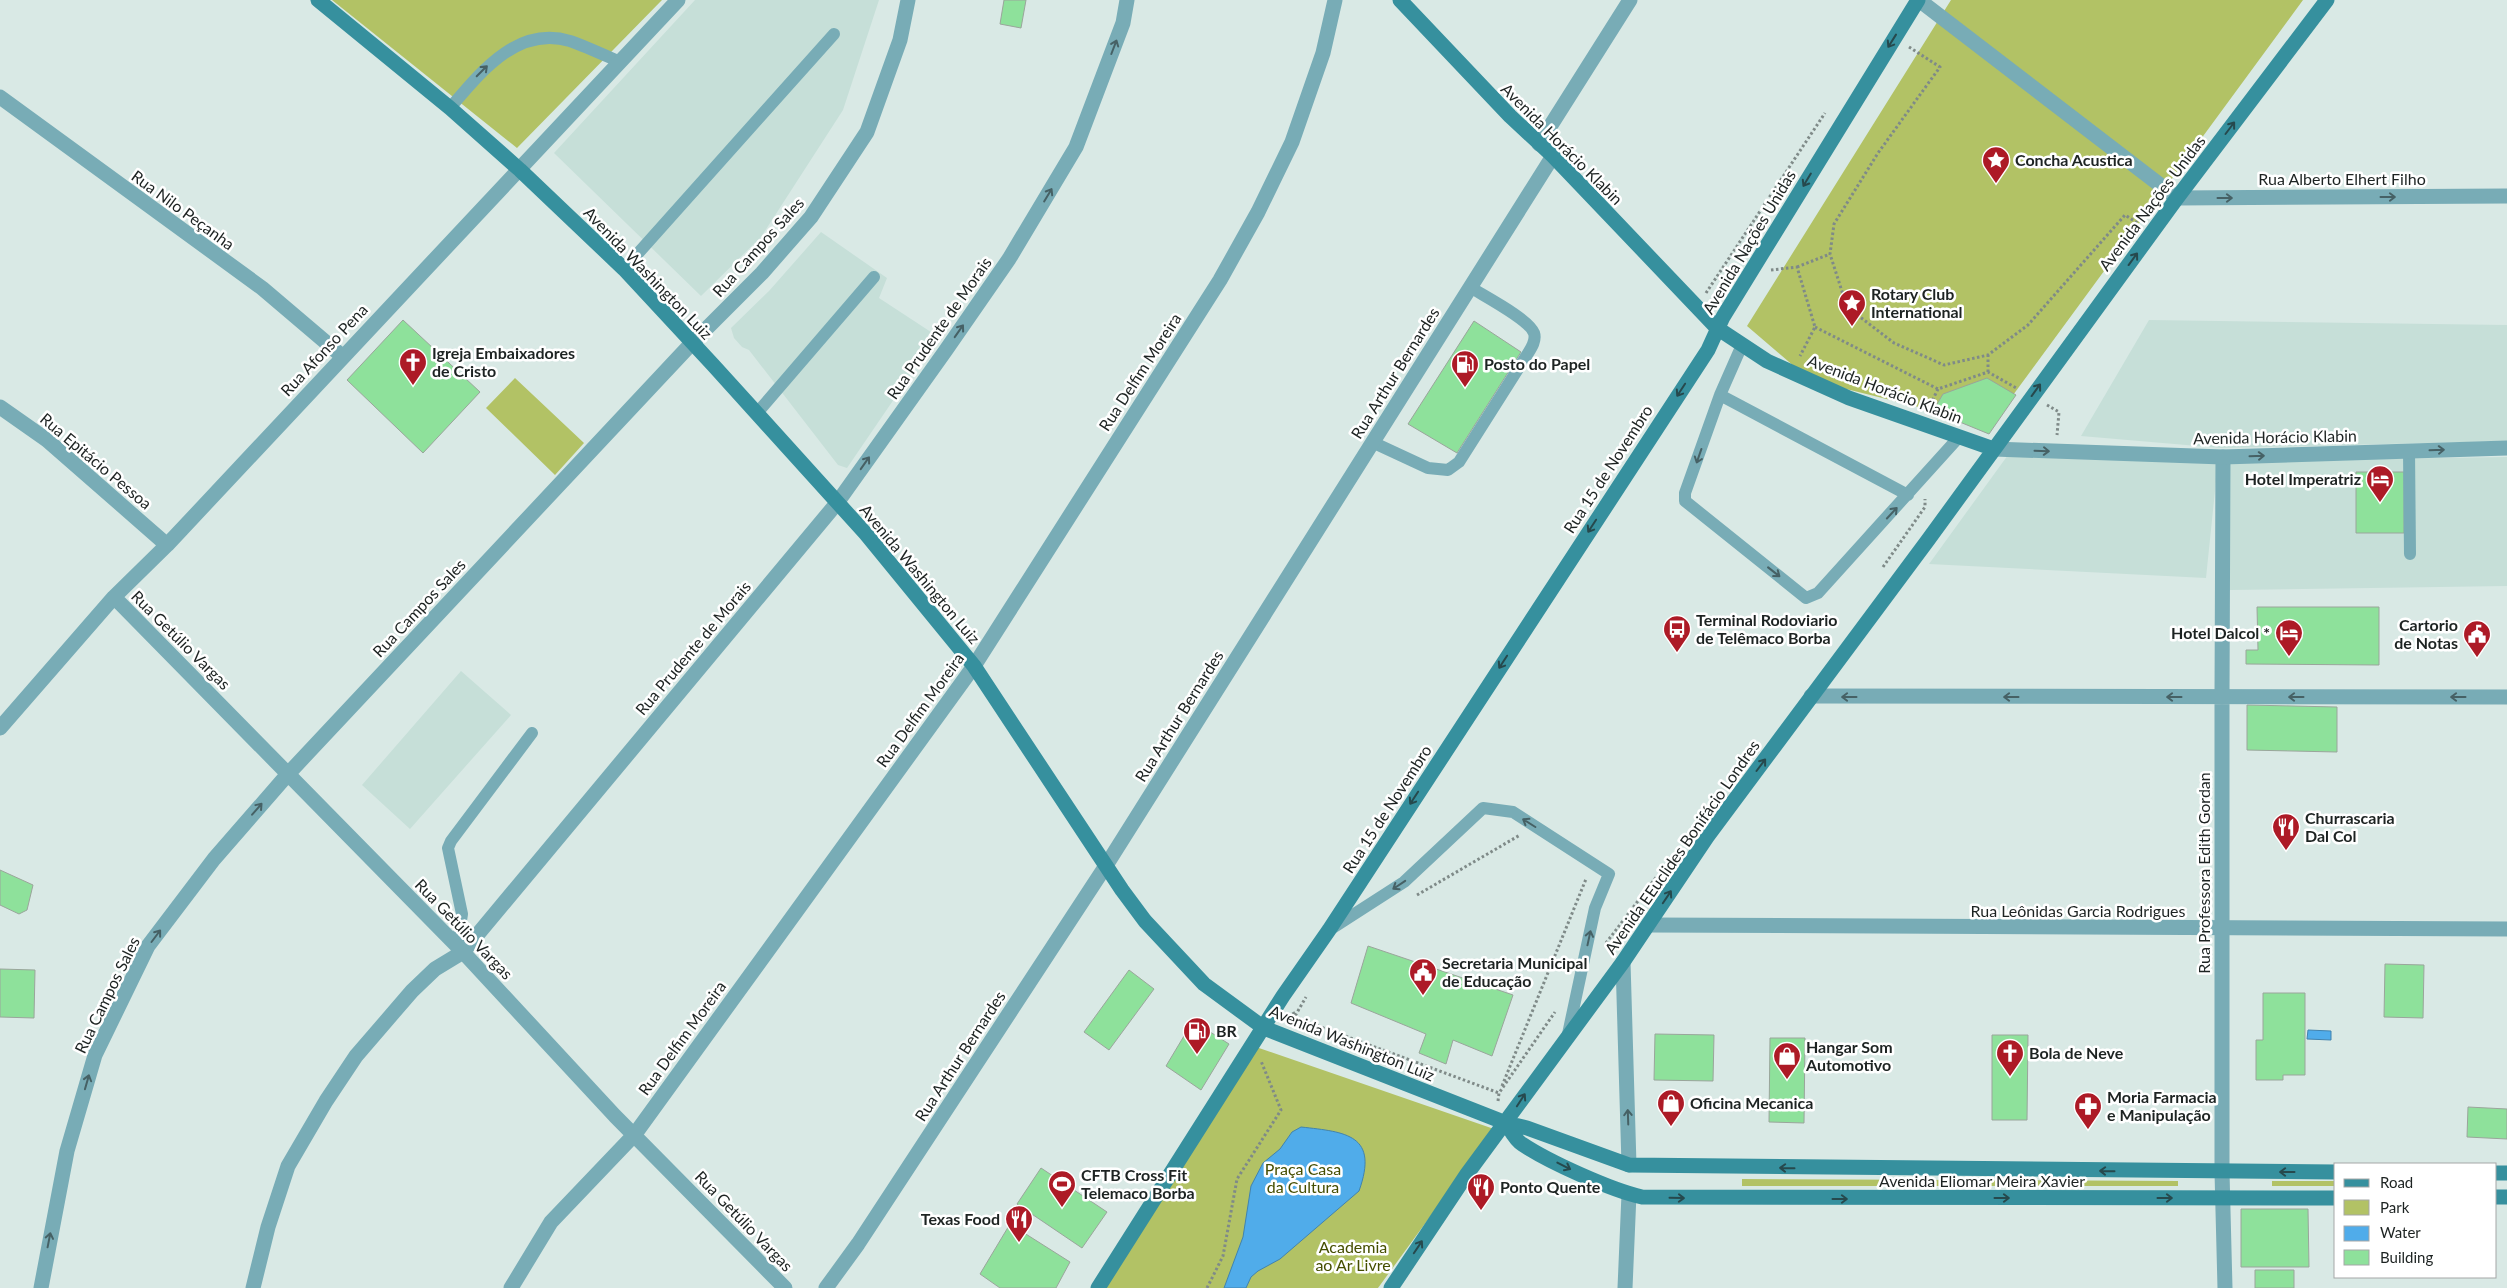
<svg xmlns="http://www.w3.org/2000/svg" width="2507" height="1288" font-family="Lato,sans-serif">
  <rect width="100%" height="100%" fill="#d9e9e5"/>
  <path fill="#c6dfd8" d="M 695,0 L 879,0 L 843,110 L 761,237 L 701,296 L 554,153 Z
    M 821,232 L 887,278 L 879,298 L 937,336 L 847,468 L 838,465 L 749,350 L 742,347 L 734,338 L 731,328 L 769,291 Z
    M 2149,320 L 2507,325 L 2507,441 L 2221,448 L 2081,436 Z
    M 2008,455 L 2218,462 L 2206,578 L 1929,564 Z
    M 2507,457 L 2507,586 L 2230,590 L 2228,461 Z
    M 461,671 L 511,715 L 410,829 L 362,785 Z"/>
  <path fill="#b2c265" d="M 332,0 L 662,0 L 517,148 Z
    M 1951,0 L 2303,0 L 1991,425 L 1810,380 L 1747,326 Z
    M 515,378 L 584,443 L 555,475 L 486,408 Z
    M 1256,1047 L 1494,1129 L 1378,1288 L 1105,1288 Z
    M 1742,1179 L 2178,1181 L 2178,1186 L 1742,1186 Z
    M 2272,1181 L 2336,1181 L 2336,1186 L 2272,1186 Z"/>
  <path fill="#50acea" stroke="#4183ae" d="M 2308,1030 L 2331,1031 L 2331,1040 L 2307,1039 Z
    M 1301,1127 C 1347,1132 1379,1135 1359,1191 L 1280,1259 L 1258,1271 L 1251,1277 L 1246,1288 L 1224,1288 L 1243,1237 L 1251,1186 L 1263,1163 L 1280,1149 L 1292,1132 Z"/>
  <path fill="#8ee19b" stroke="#9aa59b" d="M 1004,0 L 1026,0 L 1021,28 L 1000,24 Z
    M 403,320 L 480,392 L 423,453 L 347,380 Z
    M 1474,321 L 1521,352 L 1457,453 L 1408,424 Z
    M 1987,378 L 2016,395 L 1989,434 L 1933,411 L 1943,394 Z
    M 2356,472 L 2404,472 L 2404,533 L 2356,533 Z
    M 2257,607 L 2379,607 L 2379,665 L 2246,664 L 2246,650 L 2258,650 Z
    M 2247,705 L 2337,707 L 2337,752 L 2247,750 Z
    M 0,870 L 33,885 L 27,910 L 19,914 L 0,905 Z
    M 1368,946 L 1513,995 L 1492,1056 L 1453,1040 L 1446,1064 L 1419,1053 L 1426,1034 L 1351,1003 Z
    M 2385,964 L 2424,965 L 2423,1018 L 2384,1017 Z
    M 0,969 L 35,970 L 34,1018 L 0,1017 Z
    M 1129,970 L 1154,989 L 1109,1050 L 1084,1032 Z
    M 2263,993 L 2305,993 L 2305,1075 L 2283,1075 L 2283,1080 L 2256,1080 L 2256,1040 L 2263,1040 Z
    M 1193,1021 L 1229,1044 L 1201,1090 L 1166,1066 Z
    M 1655,1034 L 1714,1035 L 1713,1081 L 1654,1080 Z
    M 1992,1035 L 2028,1035 L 2027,1120 L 1992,1120 Z
    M 1770,1038 L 1805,1038 L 1804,1123 L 1769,1122 Z
    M 2468,1107 L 2507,1109 L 2507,1139 L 2467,1137 Z
    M 1041,1168 L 1107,1212 L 1082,1248 L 1017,1204 Z
    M 2241,1209 L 2308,1209 L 2309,1267 L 2241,1267 Z
    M 1010,1224 L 1070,1262 L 1056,1288 L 1000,1288 L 980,1274 Z
    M 2255,1270 L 2294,1270 L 2294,1288 L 2255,1288 Z"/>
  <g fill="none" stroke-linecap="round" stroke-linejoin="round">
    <path stroke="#7f8a88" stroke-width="3" stroke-dasharray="2.5 2.5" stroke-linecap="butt" d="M 1909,47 L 1940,67 L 1878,153 L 1834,224 L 1830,254 L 1847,307 L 1894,343 L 1944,365 L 1988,355 L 2028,325 L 2125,215 L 2139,224
      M 1797,267 L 1830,254
      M 1771,270 L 1797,267 L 1815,327 L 1800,356
      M 1706,293 L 1825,113
      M 1815,327 L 1938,389 L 1988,372 L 2018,389
      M 1988,372 L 1988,355
      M 2047,405 L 2059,412 L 2057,435
      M 1928,409 L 1938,389
      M 1883,567 L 1925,507 L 1925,499
      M 1417,895 L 1520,835
      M 1606,943 L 1657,876
      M 1293,1012 L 1295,1016 L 1306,997
      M 1294,1017 L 1499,1093
      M 1502,1086 L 1586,879
      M 1498,1101 L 1499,1093 L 1555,1012
      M 1207,1288 L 1223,1256 L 1237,1179 L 1281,1110 L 1261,1061"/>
    <path stroke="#78acb6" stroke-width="12" d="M 450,108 C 480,73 517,25 570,41 C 587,47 604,55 620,62
      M 624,269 L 834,34
      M 1742,345 L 1720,395 L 1685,493 L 1685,501 L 1806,598 L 1818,593 L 1959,437
      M 1720,395 L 1908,495
      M 757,413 L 874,277
      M 1372,442 L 1428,468 L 1448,470 L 1459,462 L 1525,358 C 1529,351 1537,342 1534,333 C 1529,319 1484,296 1470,287
      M 2409,451 L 2410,554
      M 1331,929 L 1404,882 L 1483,808 L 1513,812 L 1609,874 L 1595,908 L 1568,1034
      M 457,946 L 462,914 L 448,848 L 451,841 L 532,733"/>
    <path stroke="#78acb6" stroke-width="15" d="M 1919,0 L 2177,198
      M 0,97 L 262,288 L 342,356
      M 1539,144 L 1630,0
      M 0,407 L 47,440 L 167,545
      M 114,597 L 463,952 L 615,1116 L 785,1288
      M 2222,697 L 2223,457
      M 0,728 L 114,597 L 167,545 L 678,0
      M 1648,925 L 2507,929
      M 1623,962 L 1629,1165
      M 41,1288 L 67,1151 L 95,1055 L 148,946 L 214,859 L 288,774 L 692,343 L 762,273 L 811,217 L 867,132 L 900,40 L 908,0
      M 253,1288 L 268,1227 L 288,1166 L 326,1101 L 356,1056 L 412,991 L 435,969 L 463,952 L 837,503 L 946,350 L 1009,259 L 1076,147 L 1123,23 L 1127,0
      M 511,1288 L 551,1222 L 635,1134 L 974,666 L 1220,280 L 1258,212 L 1292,142 L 1323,53 L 1335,0
      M 826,1288 L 858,1244 L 1107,864 L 1553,156
      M 1625,1288 L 1629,1194"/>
    <path stroke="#78acb6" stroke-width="15" d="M 2177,198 L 2507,196
      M 1994,449 L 2223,457 L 2507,448
      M 1811,696 L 2507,697
      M 2222,697 L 2222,1172 L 2225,1288"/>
    <path stroke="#36909e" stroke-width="15" d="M 318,0 L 450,108 L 520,170 L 624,269 L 714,366 L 866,534 L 974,666 L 1122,890 L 1145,921 L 1204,984 L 1264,1028 L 1506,1123 L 1527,1128 L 1629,1165 L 2336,1172
      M 1400,0 L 1510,116 L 1553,156 L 1717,328 L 1767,361 L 1849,398 L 1994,449
      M 1506,1123 C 1510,1129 1515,1140 1522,1144 C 1549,1162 1611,1190 1642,1197 L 2336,1198
      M 2496,1173 L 2507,1173
      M 2496,1197 L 2507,1197
      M 1098,1288 L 1283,996 L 1329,930 L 1708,350 L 1723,317 L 1918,0
      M 1391,1288 L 1467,1174 L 1623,962 L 1707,837 L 1928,540 L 2177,198 L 2327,0"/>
  </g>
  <defs><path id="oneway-shaft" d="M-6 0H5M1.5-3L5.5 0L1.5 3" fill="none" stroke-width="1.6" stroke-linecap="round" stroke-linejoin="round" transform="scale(1.25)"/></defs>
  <g stroke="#26494d">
    <use href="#oneway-shaft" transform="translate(1892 41) rotate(122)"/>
    <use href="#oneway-shaft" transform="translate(2230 128) rotate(-53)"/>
    <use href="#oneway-shaft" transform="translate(1807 180) rotate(121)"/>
    <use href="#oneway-shaft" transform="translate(2133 259) rotate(-54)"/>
    <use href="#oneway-shaft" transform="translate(1681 390) rotate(123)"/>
    <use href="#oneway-shaft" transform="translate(2036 390) rotate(-54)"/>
    <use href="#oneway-shaft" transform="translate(1592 526) rotate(123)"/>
    <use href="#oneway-shaft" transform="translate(1503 662) rotate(123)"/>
    <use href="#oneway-shaft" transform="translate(1761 765) rotate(-53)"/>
    <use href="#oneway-shaft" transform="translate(1414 798) rotate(123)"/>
    <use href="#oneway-shaft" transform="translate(1667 897) rotate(-56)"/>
    <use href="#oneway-shaft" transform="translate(1521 1100) rotate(-57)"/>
    <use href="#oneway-shaft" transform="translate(1564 1166) rotate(27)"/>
    <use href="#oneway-shaft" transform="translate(1787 1168) rotate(-179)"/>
    <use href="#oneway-shaft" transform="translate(2107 1171) rotate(-179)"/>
    <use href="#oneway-shaft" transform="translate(2287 1172) rotate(-180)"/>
    <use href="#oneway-shaft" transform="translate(1677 1198) rotate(1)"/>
    <use href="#oneway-shaft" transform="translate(2002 1198)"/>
    <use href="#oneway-shaft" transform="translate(2165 1198)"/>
    <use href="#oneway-shaft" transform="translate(1840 1199)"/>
    <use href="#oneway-shaft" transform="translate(1418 1247) rotate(-56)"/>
  </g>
  <g stroke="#466165">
    <use href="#oneway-shaft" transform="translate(1114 47) rotate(-69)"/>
    <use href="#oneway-shaft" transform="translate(482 71) rotate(-45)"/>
    <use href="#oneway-shaft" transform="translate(1048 195) rotate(-59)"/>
    <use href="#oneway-shaft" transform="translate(2388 197)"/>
    <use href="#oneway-shaft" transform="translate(2225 198)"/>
    <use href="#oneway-shaft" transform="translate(959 331) rotate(-55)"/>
    <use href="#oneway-shaft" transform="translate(2437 450) rotate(-2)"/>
    <use href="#oneway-shaft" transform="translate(2042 451) rotate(2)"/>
    <use href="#oneway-shaft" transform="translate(1699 456) rotate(109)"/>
    <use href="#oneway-shaft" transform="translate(2257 456) rotate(-2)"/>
    <use href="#oneway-shaft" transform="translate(865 463) rotate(-55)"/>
    <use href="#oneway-shaft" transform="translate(1892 513) rotate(-47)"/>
    <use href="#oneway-shaft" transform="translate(1774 572) rotate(38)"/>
    <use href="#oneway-shaft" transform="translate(1849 697) rotate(-180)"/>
    <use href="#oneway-shaft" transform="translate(2011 697) rotate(-180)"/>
    <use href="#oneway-shaft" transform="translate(2174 697) rotate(-180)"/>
    <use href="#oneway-shaft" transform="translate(2296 697) rotate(-180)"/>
    <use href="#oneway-shaft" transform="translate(2458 697) rotate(-180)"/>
    <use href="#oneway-shaft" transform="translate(257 809) rotate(-49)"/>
    <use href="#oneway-shaft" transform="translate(1529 823) rotate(-148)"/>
    <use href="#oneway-shaft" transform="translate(1399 885) rotate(146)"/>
    <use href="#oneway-shaft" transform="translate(156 936) rotate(-53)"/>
    <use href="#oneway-shaft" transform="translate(1589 938) rotate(-78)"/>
    <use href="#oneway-shaft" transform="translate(87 1082) rotate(-74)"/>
    <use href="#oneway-shaft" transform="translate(1628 1117) rotate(-92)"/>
    <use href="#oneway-shaft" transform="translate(49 1240) rotate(-79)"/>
  </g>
  <defs>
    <g id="sight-pin" transform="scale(1.4375)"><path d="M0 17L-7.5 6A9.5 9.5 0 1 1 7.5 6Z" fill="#ad1a26" stroke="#fff"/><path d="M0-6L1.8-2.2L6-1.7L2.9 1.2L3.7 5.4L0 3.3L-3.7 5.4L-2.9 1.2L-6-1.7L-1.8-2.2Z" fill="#fff"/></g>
    <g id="church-pin" transform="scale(1.4375)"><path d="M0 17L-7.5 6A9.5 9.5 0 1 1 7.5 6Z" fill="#ad1a26" stroke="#fff"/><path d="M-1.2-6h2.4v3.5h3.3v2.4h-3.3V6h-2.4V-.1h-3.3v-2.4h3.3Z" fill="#fff"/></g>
    <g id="fuel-pin" transform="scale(1.4375)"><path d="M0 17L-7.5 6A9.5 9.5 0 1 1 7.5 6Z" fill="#ad1a26" stroke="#fff"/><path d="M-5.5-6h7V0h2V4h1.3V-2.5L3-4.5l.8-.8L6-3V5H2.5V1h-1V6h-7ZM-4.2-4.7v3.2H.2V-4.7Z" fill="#fff"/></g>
    <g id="hotel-pin" transform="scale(1.4375)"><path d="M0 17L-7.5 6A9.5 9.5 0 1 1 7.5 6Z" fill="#ad1a26" stroke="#fff"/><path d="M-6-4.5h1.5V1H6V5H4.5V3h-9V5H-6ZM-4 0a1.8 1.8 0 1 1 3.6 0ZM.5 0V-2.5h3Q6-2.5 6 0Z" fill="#fff"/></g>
    <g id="bus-pin" transform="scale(1.4375)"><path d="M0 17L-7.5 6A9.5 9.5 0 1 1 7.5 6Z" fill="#ad1a26" stroke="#fff"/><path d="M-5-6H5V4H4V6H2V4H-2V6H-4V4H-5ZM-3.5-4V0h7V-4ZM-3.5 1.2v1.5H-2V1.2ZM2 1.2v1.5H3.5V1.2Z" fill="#fff"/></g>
    <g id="civic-pin" transform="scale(1.4375)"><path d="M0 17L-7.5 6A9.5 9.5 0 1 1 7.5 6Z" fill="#ad1a26" stroke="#fff"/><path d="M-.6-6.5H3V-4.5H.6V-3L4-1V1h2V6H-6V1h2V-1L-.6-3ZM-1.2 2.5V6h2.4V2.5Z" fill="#fff"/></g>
    <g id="restaurant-pin" transform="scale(1.4375)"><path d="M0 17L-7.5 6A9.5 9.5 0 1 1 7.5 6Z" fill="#ad1a26" stroke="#fff"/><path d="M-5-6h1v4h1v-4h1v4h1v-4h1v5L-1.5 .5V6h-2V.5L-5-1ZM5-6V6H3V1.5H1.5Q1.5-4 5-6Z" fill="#fff"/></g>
    <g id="shop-pin" transform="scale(1.4375)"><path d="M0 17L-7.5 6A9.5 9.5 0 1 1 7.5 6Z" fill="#ad1a26" stroke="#fff"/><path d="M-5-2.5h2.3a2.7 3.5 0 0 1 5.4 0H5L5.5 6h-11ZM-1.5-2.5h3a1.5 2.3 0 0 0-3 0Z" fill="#fff"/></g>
    <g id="pharmacy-pin" transform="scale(1.4375)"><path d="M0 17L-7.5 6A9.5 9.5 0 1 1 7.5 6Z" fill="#ad1a26" stroke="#fff"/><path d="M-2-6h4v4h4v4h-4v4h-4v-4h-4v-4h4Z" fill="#fff"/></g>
    <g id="stadium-pin" transform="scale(1.4375)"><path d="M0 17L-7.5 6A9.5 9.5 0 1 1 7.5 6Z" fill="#ad1a26" stroke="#fff"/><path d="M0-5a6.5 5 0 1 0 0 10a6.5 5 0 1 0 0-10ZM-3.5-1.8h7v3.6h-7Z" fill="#fff"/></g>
  </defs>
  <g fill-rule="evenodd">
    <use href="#sight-pin" x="1996" y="160"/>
    <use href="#sight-pin" x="1852" y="303"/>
    <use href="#church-pin" x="413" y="362"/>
    <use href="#fuel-pin" x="1465" y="364"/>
    <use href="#hotel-pin" x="2380" y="479"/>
    <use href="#bus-pin" x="1677" y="629"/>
    <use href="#hotel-pin" x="2289" y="633"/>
    <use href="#civic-pin" x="2477" y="634"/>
    <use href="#restaurant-pin" x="2286" y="827"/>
    <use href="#civic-pin" x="1423" y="972"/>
    <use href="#fuel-pin" x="1197" y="1031"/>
    <use href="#church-pin" x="2010" y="1053"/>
    <use href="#shop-pin" x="1787" y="1056"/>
    <use href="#shop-pin" x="1671" y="1103"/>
    <use href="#pharmacy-pin" x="2088" y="1106"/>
    <use href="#stadium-pin" x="1062" y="1184"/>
    <use href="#restaurant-pin" x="1481" y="1187"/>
    <use href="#restaurant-pin" x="1019" y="1219"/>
  </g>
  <g text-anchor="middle" stroke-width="5" stroke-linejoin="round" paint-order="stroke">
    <g font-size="16" fill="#1d2322" stroke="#fff">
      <text transform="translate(1562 144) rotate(45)" y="6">Avenida Horácio Klabin</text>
      <text x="2342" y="185">Rua Alberto Elhert Filho</text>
      <text transform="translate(2152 203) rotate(-53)" y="6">Avenida Nações Unidas</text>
      <text transform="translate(183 210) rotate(36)" y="6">Rua Nilo Peçanha</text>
      <text transform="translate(1749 242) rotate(-59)" y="6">Avenida Nações Unidas</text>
      <text transform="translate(758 247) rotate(-48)" y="6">Rua Campos Sales</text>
      <text transform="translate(648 273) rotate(46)" y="6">Avenida Washington Luiz</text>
      <text transform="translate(939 328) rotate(-55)" y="6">Rua Prudente de Morais</text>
      <text transform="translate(324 350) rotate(-47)" y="6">Rua Afonso Pena</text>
      <text transform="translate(1140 372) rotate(-57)" y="6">Rua Delfim Moreira</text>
      <text transform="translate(1395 373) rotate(-58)" y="6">Rua Arthur Bernardes</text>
      <text transform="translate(1885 389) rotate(21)" y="6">Avenida Horácio Klabin</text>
      <text transform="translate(2275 437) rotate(-1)" y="6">Avenida Horácio Klabin</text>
      <text transform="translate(96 461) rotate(40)" y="6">Rua Epitácio Pessoa</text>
      <text transform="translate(1608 469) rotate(-57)" y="6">Rua 15 de Novembro</text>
      <text transform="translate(920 574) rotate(50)" y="6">Avenida Washington Luiz</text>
      <text transform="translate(419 608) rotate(-47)" y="6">Rua Campos Sales</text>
      <text transform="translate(181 640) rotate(45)" y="6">Rua Getúlio Vargas</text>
      <text transform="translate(693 648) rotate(-50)" y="6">Rua Prudente de Morais</text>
      <text transform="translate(920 710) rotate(-54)" y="6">Rua Delfim Moreira</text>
      <text transform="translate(1179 716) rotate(-58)" y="6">Rua Arthur Bernardes</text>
      <text transform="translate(1387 809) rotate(-57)" y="6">Rua 15 de Novembro</text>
      <text transform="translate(1682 847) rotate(-55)" y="6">Avenida EEuclides Bonifácio Londres</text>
      <text transform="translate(2204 873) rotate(-90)" y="6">Rua Professora Edith Gordan</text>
      <text x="2078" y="917">Rua Leônidas Garcia Rodrigues</text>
      <text transform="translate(464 929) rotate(46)" y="6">Rua Getúlio Vargas</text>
      <text transform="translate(107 995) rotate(-64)" y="6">Rua Campos Sales</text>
      <text transform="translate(682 1038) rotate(-54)" y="6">Rua Delfim Moreira</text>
      <text transform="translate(1352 1043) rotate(22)" y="6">Avenida Washington Luiz</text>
      <text transform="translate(960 1056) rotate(-57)" y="6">Rua Arthur Bernardes</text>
      <text x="1982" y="1187">Avenida Eliomar Meira Xavier</text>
      <text transform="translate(744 1221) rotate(46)" y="6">Rua Getúlio Vargas</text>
    </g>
    <g font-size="16" font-weight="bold" fill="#1d2322" stroke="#fff" text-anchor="start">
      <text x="2015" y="166">Concha Acustica</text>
      <text x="1871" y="300">Rotary Club<tspan x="1871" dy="18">International</tspan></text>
      <text x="432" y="359">Igreja Embaixadores<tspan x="432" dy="18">de Cristo</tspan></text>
      <text x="1484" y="370">Posto do Papel</text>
      <text x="2361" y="485" text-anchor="end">Hotel Imperatriz</text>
      <text x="1696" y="626">Terminal Rodoviario<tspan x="1696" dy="18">de Telêmaco Borba</tspan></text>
      <text x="2458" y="631" text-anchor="end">Cartorio<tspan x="2458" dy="18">de Notas</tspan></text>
      <text x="2270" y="639" text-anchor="end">Hotel Dalcol *</text>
      <text x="2305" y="824">Churrascaria<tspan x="2305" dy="18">Dal Col</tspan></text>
      <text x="1442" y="969">Secretaria Municipal<tspan x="1442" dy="18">de Educação</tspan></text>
      <text x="1216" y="1037">BR</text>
      <text x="1806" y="1053">Hangar Som<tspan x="1806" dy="18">Automotivo</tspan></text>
      <text x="2029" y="1059">Bola de Neve</text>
      <text x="2107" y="1103">Moria Farmacia<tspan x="2107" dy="18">e Manipulação</tspan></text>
      <text x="1690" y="1109">Oficina Mecanica</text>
      <text x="1081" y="1181">CFTB Cross Fit<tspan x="1081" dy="18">Telemaco Borba</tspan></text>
      <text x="1500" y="1193">Ponto Quente</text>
      <text x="1000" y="1225" text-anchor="end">Texas Food</text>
    </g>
    <g font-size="16" fill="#454e00" stroke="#fff">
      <text x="1303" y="1175">Praça Casa<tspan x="1303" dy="18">da Cultura</tspan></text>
      <text x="1353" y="1253">Academia<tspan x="1353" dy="18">ao Ar Livre</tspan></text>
    </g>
  </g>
  <rect x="2334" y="1163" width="162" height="115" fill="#ffffff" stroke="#a5a7a7"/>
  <rect x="2344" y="1179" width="25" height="8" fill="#36909e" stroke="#a5a7a7"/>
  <text x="2380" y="1188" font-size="15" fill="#1d2322">Road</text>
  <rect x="2344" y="1200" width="25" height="15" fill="#b2c265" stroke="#a5a7a7"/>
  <text x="2380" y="1213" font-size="15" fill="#1d2322">Park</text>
  <rect x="2344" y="1226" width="25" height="15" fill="#50acea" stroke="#a5a7a7"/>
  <text x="2380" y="1238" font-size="15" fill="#1d2322">Water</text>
  <rect x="2344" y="1250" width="25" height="15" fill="#8ee19b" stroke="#a5a7a7"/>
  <text x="2380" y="1263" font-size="15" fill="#1d2322">Building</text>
</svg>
